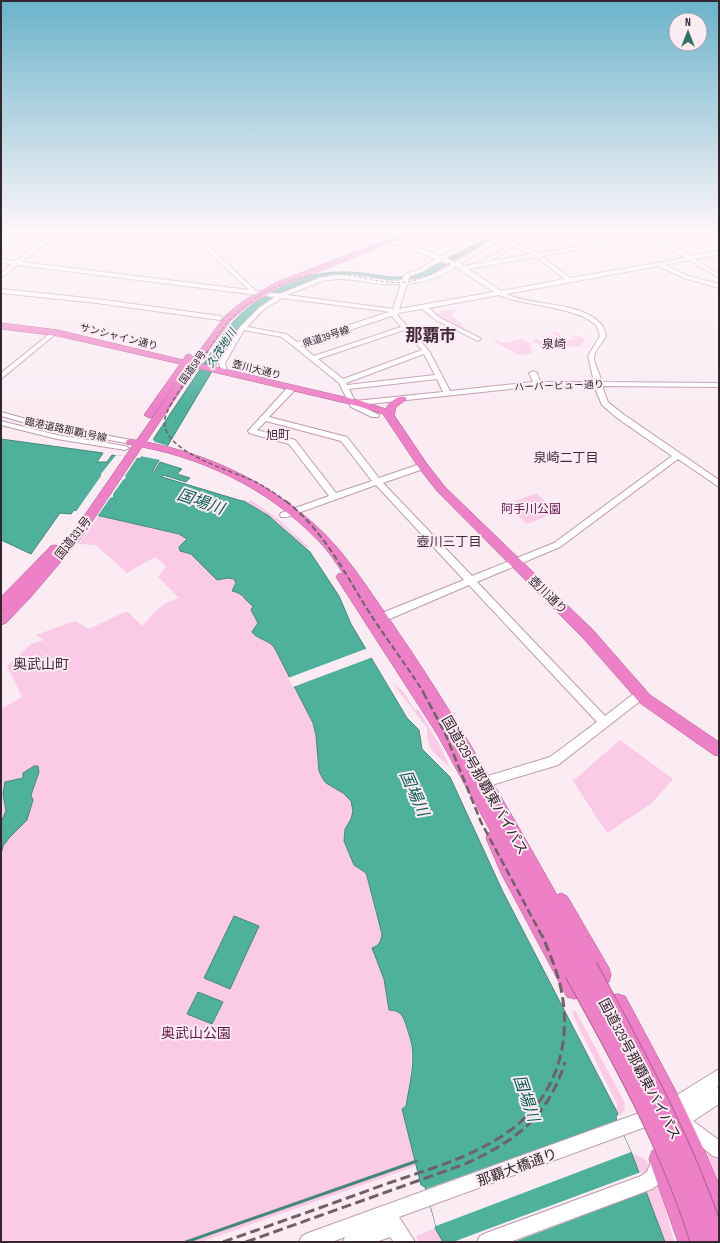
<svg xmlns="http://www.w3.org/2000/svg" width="720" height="1243" font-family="'Sofia Sans Condensed','Noto Sans JP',sans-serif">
  <rect width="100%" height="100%" fill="#fbecf4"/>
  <path fill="#facae6" d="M 440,310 L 455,310 L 457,311 L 451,314 L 466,329 L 449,322 L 436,314 L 442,313 Z
    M 558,332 L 567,341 L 576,339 L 572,336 L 576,335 L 585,339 L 581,346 L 565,347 L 565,344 L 562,341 L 564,343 L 563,347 L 542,347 L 532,340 L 538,339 L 540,341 L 543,341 L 543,343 L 551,342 L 546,340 L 548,339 L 546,337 L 553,336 L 560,341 L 560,339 L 551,333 Z
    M 523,339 L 532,345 L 528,346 L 531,348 L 532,354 L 519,355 L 493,341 L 497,340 L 504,343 Z
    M 536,493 L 556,512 L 527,524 L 506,505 Z
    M 251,500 L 278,519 L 310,548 L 308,548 L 303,545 L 278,522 L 248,502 Z
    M 99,516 L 183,535 L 187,539 L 179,547 L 181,552 L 191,554 L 217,580 L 228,578 L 234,579 L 236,583 L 232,591 C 246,594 256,607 257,622 C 258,627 256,633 257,638 L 268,642 L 274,647 L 313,723 L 326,783 L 343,793 L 351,801 L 353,811 L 351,819 L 345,829 L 346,847 L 354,865 L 366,873 L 368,880 L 382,934 L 381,941 L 372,948 L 395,1010 C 404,1015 405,1022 408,1031 C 415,1059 410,1078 406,1106 L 402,1110 L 416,1166 L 201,1242 L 1,1242 L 1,709 L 22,697 L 7,666 L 31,644 L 44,640 L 36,635 L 75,621 L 89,629 L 127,611 L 142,626 L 155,612 L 166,603 L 179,598 L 158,577 L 166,566 L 155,557 L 127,573 L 96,545 L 79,544 Z
    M 393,684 L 402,690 L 415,710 L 418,709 L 440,746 L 450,767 C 435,754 426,749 427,728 Z
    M 620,740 L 673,779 L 652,803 L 607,833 L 573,781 Z
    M 575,1010 L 624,1101 L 625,1110 L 619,1116 L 616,1108 L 618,1106 L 576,1022 L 572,1012 Z
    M 701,1147 L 719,1160 L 719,1192 Z
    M 632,1154 L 644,1158 L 658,1180 L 674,1242 L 665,1242 Z
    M 435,1228 L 443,1242 L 419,1242 L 416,1236 Z"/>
  <path fill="#4eb19c" stroke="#46877b" d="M 497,232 L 507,232 C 491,241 474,249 458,257 C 446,264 432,275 419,279 C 393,286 366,277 340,276 C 305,274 256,304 236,331 L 152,472 L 154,472 L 160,462 L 182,469 L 177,474 L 190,478 L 186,482 L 163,475 L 162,477 L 242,501 L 244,501 L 269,516 L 310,552 L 339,596 L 351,624 L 407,718 L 419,730 L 422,749 L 450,777 L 503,892 L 615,1108 L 618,1114 L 616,1117 L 617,1121 L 632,1154 L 665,1242 L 443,1242 L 435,1228 L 436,1226 L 425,1187 L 421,1185 L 402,1109 L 406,1106 C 409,1087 415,1065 412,1046 C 411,1040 409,1034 407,1028 C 404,1018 402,1010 389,1010 L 384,979 L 372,948 C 379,945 381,942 382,934 L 368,880 L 366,873 L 354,865 L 344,841 L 345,829 L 351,819 L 353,811 L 351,801 L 343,793 L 326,783 L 323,779 L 319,771 L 316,735 L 313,723 L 274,647 C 267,639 258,640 252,632 L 258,623 L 251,610 L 253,606 C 243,599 245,594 232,591 L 236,583 L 234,579 L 228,578 L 217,580 L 191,554 L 180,551 L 179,547 L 187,539 L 179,534 L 74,510 L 71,514 L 60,513 L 31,554 L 1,540 L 1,439 L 103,453 L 97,462 L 107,462 L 112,455 L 140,459 L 227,329 C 255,295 302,270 347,272 C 369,272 388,280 411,276 C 422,274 431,267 441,262 C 460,252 478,242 497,232 Z
    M 34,766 L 38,766 L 39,772 L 31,795 L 33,800 L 27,820 L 9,838 L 3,846 L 2,851 L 1,822 L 6,811 L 3,794 L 5,782 L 23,778 L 23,773 Z
    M 234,916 L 259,926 L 230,989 L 204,978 Z
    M 198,992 L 223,1002 L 212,1024 L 187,1014 Z"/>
  <path fill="#fbecf4" d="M 152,438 L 155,442 L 168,446 L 160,460 L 140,456 Z
    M 116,455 L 137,458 L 125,476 L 126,478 L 123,480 L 113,494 L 113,497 L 110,498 L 97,517 L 75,513 L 101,476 L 101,474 Z
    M 368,648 L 373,657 L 293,687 L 288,678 Z
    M 617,1121 L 631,1152 L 436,1226 L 426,1189 Z
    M 641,1172 L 648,1191 L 514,1242 L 453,1242 Z"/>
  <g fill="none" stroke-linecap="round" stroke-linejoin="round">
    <path stroke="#46877b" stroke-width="3" d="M 186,1242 L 417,1161"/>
    <g stroke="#bd9baf" stroke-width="2">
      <path id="secondary" d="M 54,232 L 60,232 L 22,262 L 249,290 L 188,232 L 194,232 L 256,291 L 280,294 L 319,278 L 337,275 L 352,275 L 391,281 L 402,280 L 405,274 L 418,270 L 436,259 L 363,232 L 371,232 L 441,256 L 480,237 L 469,232 L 478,232 L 484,234 L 488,232 L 495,232 L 489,236 L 495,238 L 506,232 L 513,232 L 500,240 L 511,243 L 531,232 L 538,232 L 517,245 L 538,253 L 609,241 L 623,232 L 630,232 L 613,243 L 542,256 L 570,278 L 685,258 L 645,232 L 651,232 L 691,256 L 719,251 L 719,255 L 695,259 L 719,274 L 719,278 L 689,260 L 665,265 L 688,276 L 719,284 L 719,288 L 684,278 L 658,266 L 506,294 C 534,307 580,300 602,325 C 604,328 605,332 606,336 C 603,342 598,347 595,353 C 591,363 601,372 601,382 L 719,383 L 719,387 L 602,386 L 608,402 L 623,414 L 719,480 L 719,487 L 678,459 L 560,547 L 477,582 L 605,716 L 636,692 L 640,691 L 644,692 L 645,695 L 644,698 L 558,765 L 485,787 L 481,786 L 479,782 L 481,778 L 550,757 L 597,722 L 469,585 L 385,621 L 377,621 L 376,618 L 377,615 L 464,580 L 376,485 L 287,517 L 281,517 L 280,515 L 281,513 L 329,496 L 289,444 L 249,433 L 248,431 L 288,387 L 294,387 L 294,391 L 269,417 L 347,437 L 379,478 L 420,464 L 426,464 L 426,468 L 383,483 L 472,576 L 554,543 L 672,456 L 617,418 L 602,405 L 594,386 L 537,386 L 360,405 L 379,415 L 378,417 L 372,417 L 351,407 L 339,383 L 282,337 L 244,330 L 225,363 L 227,372 L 222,373 L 219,363 L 240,327 L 259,308 L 275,297 L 18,265 L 1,278 L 1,273 L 12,264 L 1,263 L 1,259 L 16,261 ZM 485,238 L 491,240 L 455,262 L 446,258 ZM 496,242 L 508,246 L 485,260 L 485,262 L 463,266 L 460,264 ZM 513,247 L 533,254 L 490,261 ZM 536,257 L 565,279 L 501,291 L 468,269 ZM 441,261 L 451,265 C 438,273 424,279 408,280 L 410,276 L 422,272 ZM 456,267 L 494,292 L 399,309 L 407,284 C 425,282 441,277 456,267 ZM 337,279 C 359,279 380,286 401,284 L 393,309 L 287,295 L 322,281 ZM 499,295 C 523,306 583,307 597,327 C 598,329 599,333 600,336 L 588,356 L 594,382 L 540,382 L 537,373 L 533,371 L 529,373 L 533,382 L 450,391 L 429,351 L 398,316 L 398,313 L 422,309 L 436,320 L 478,341 L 481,339 L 480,338 L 440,318 L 429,308 ZM 282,298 L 384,311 L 389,312 L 297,342 L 286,334 L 247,327 L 263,310 ZM 392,316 L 401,327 L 314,356 L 301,346 ZM 404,330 L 422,350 L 343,379 L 318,359 ZM 424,354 L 435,375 L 347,385 L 346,383 ZM 437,379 L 443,392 L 355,401 L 349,389 ZM 266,421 L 341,441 L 372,481 L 336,493 L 295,440 L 257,430 Z
        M 1,289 L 97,299 L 220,316 L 223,318 L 220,320 L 97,303 L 1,293 Z
        M 53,331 L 58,332 L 1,379 L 1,373 Z
        M 1,412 L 41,423 L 131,440 L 135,442 L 131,444 L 40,427 L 1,416 Z
        M 1,421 L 57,435 L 125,446 L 129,448 L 125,450 L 57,439 L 1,425 Z
        M 719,1069 L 719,1086 L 715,1089 L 719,1087 L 719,1104 L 693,1121 L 719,1140 L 719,1158 L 713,1156 L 679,1129 L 671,1128 L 669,1122 L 671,1116 L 664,1115 L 662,1109 L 664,1103 Z
        M 653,1108 L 659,1110 L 661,1116 L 659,1122 L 399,1217 L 415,1242 L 394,1242 L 390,1237 L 376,1242 L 343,1242 L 345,1237 L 332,1242 L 299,1242 L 302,1236 L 308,1233 Z
        M 659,1154 L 665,1156 L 667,1162 L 659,1184 L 652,1189 L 510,1242 L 477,1242 L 480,1236 L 486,1233 L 641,1176 L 647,1172 L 653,1156 Z"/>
    </g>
    <g stroke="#ad6091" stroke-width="1">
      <path id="highway" d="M 407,232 L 417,232 L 283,286 L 249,305 L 231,320 L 199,363 L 361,401 L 386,409 C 389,402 398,395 405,397 L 407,399 L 396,407 L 394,415 L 427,464 L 445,487 L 593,630 L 650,695 L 719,742 L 719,756 L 714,755 L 640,703 L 583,638 L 437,491 L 419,468 L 383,414 L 358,406 L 196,368 L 146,442 C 208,454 266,481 313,523 C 344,550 366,586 390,620 C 451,708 504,801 557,895 L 561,893 L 567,896 L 609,968 L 611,975 L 609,982 L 602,984 L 595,982 L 591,974 L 587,976 L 584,975 L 582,980 L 579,981 L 583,990 L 581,997 L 574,999 L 567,997 L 501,873 L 486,838 L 488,833 L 491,832 L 437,734 L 336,577 L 338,574 L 343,573 C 337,565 332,556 325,548 C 278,495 211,460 142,447 L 81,538 L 30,598 L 6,623 L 1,625 L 1,612 L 5,609 L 1,610 L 1,597 L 51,546 L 55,545 L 60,547 L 73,532 L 133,445 L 127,444 L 126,442 L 127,440 L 137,440 L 188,366 L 152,417 L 149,418 L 144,415 L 180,364 L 58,336 L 1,329 L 1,323 L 58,330 L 183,360 L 186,355 L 189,354 L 193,357 L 191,362 L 225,316 L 243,301 L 277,282 Z
        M 618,994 L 625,996 L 639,1022 L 680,1099 L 705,1152 L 719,1185 L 719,1225 L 711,1222 L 678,1140 L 611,1010 L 609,1003 L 611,996 Z
        M 660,1148 L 668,1151 L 700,1242 L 678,1242 L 649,1159 L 652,1151 Z"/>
    </g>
    <use href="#secondary" fill="#fff" fill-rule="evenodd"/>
    <use href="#highway" fill="#ee80c7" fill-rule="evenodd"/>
    <path stroke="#6f6168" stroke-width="1" stroke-dasharray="3.5 2" stroke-linecap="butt" d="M 207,352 C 214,342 220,331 228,322 C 254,292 300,270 340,274 C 361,276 384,285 406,282 C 426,279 441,268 458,258 C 474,249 491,241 507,232"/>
    <path stroke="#6f6168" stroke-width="1.5" stroke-dasharray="4.5 2.5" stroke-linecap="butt" d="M 208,351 C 197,366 169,401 165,418 C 158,452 234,471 256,482 C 267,488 277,495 287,502"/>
    <path stroke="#6f6168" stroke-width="2" stroke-dasharray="6 3" stroke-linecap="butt" d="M 286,501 C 324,531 344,572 369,612 C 387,640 407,666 424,693"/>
    <path stroke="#6f6168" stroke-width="2.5" stroke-dasharray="8 3.5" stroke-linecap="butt" d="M 423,692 L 445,733 L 481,822 L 542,936"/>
    <path stroke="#6f6168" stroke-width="3" stroke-dasharray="10 4.5" stroke-linecap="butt" d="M 223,1242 C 277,1223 331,1204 386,1184 C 426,1170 470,1158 505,1134 C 554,1101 573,1046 561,989 C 557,970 549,952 542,935
      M 246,1242 L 465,1164 C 516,1141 548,1117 565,1062"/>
    <g stroke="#ad6091" stroke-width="22" stroke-linecap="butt">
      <path id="highway-bridge" d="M 587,967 C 636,1058 684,1143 716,1242
        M 575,973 C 624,1061 671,1146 701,1242"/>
    </g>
    <use href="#highway-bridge" stroke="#ee80c7" stroke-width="20"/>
  </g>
  <linearGradient id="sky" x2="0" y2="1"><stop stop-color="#6ab3ca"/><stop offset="0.57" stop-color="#fdf6fa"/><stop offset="1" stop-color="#fdf6fa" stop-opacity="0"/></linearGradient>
  <rect width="720" height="406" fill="url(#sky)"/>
  <g text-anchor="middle" stroke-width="4" stroke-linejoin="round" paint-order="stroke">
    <g font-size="10" fill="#33262d" stroke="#fbecf4">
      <text transform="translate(119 336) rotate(14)" y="4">サンシャイン通り</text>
      <text transform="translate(326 336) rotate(-18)" y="4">県道39号線</text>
      <text transform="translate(192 367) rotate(-55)" y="4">国道58号</text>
      <text transform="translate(257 369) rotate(14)" y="4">壺川大通り</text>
      <text transform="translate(559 385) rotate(-2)" y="4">ハーバービュー通り</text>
      <text transform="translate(66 429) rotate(12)" y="4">臨港道路那覇1号線</text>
    </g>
    <g font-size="11" font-style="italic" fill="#075d4f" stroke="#fbecf4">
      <text transform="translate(221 348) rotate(-56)" y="4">久茂地川</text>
    </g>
    <g font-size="12" fill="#44293a" stroke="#fbecf4">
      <text x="554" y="348">泉崎</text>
      <text x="278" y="439">旭町</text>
    </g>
    <g font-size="12" fill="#63124b" stroke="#fbecf4">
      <text x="531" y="513">阿手川公園</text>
    </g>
    <g font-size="12" fill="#33262d" stroke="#fbecf4">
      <text transform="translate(73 538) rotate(-52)" y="4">国道331号</text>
      <text transform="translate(548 595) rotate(44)" y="4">壺川通り</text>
    </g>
    <g font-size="13" fill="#44293a" stroke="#fbecf4">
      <text x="566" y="462">泉崎二丁目</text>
      <text x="449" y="546">壺川三丁目</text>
    </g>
    <g font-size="14" fill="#44293a" stroke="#fbecf4">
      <text x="41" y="669">奥武山町</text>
    </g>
    <g font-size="14" fill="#33262d" stroke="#fbecf4">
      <text transform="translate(485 785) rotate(60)" y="5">国道329号那覇東バイパス</text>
      <text transform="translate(640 1069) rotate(62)" y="5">国道329号那覇東バイパス</text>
      <text transform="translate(517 1167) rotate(-20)" y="5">那覇大橋通り</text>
    </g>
    <g font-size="14" fill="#63124b" stroke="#fbecf4">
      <text x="196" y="1038">奥武山公園</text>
    </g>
    <g font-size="16" font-style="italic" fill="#075d4f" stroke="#fbecf4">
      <text transform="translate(201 501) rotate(19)" y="6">国場川</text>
      <text transform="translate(415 793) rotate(66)" y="6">国場川</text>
      <text transform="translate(527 1098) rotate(71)" y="6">国場川</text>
    </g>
    <g font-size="17" font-weight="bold" fill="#44293a" stroke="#fbecf4">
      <text x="431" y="341">那覇市</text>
    </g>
  </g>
  <rect width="720" height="1243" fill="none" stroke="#33262d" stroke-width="4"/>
  <g transform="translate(688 32)"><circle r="19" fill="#fbecf4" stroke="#ab9da4"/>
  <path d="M0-3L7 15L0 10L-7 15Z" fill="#317466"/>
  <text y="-6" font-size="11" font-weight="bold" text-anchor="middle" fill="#33262d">N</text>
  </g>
</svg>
